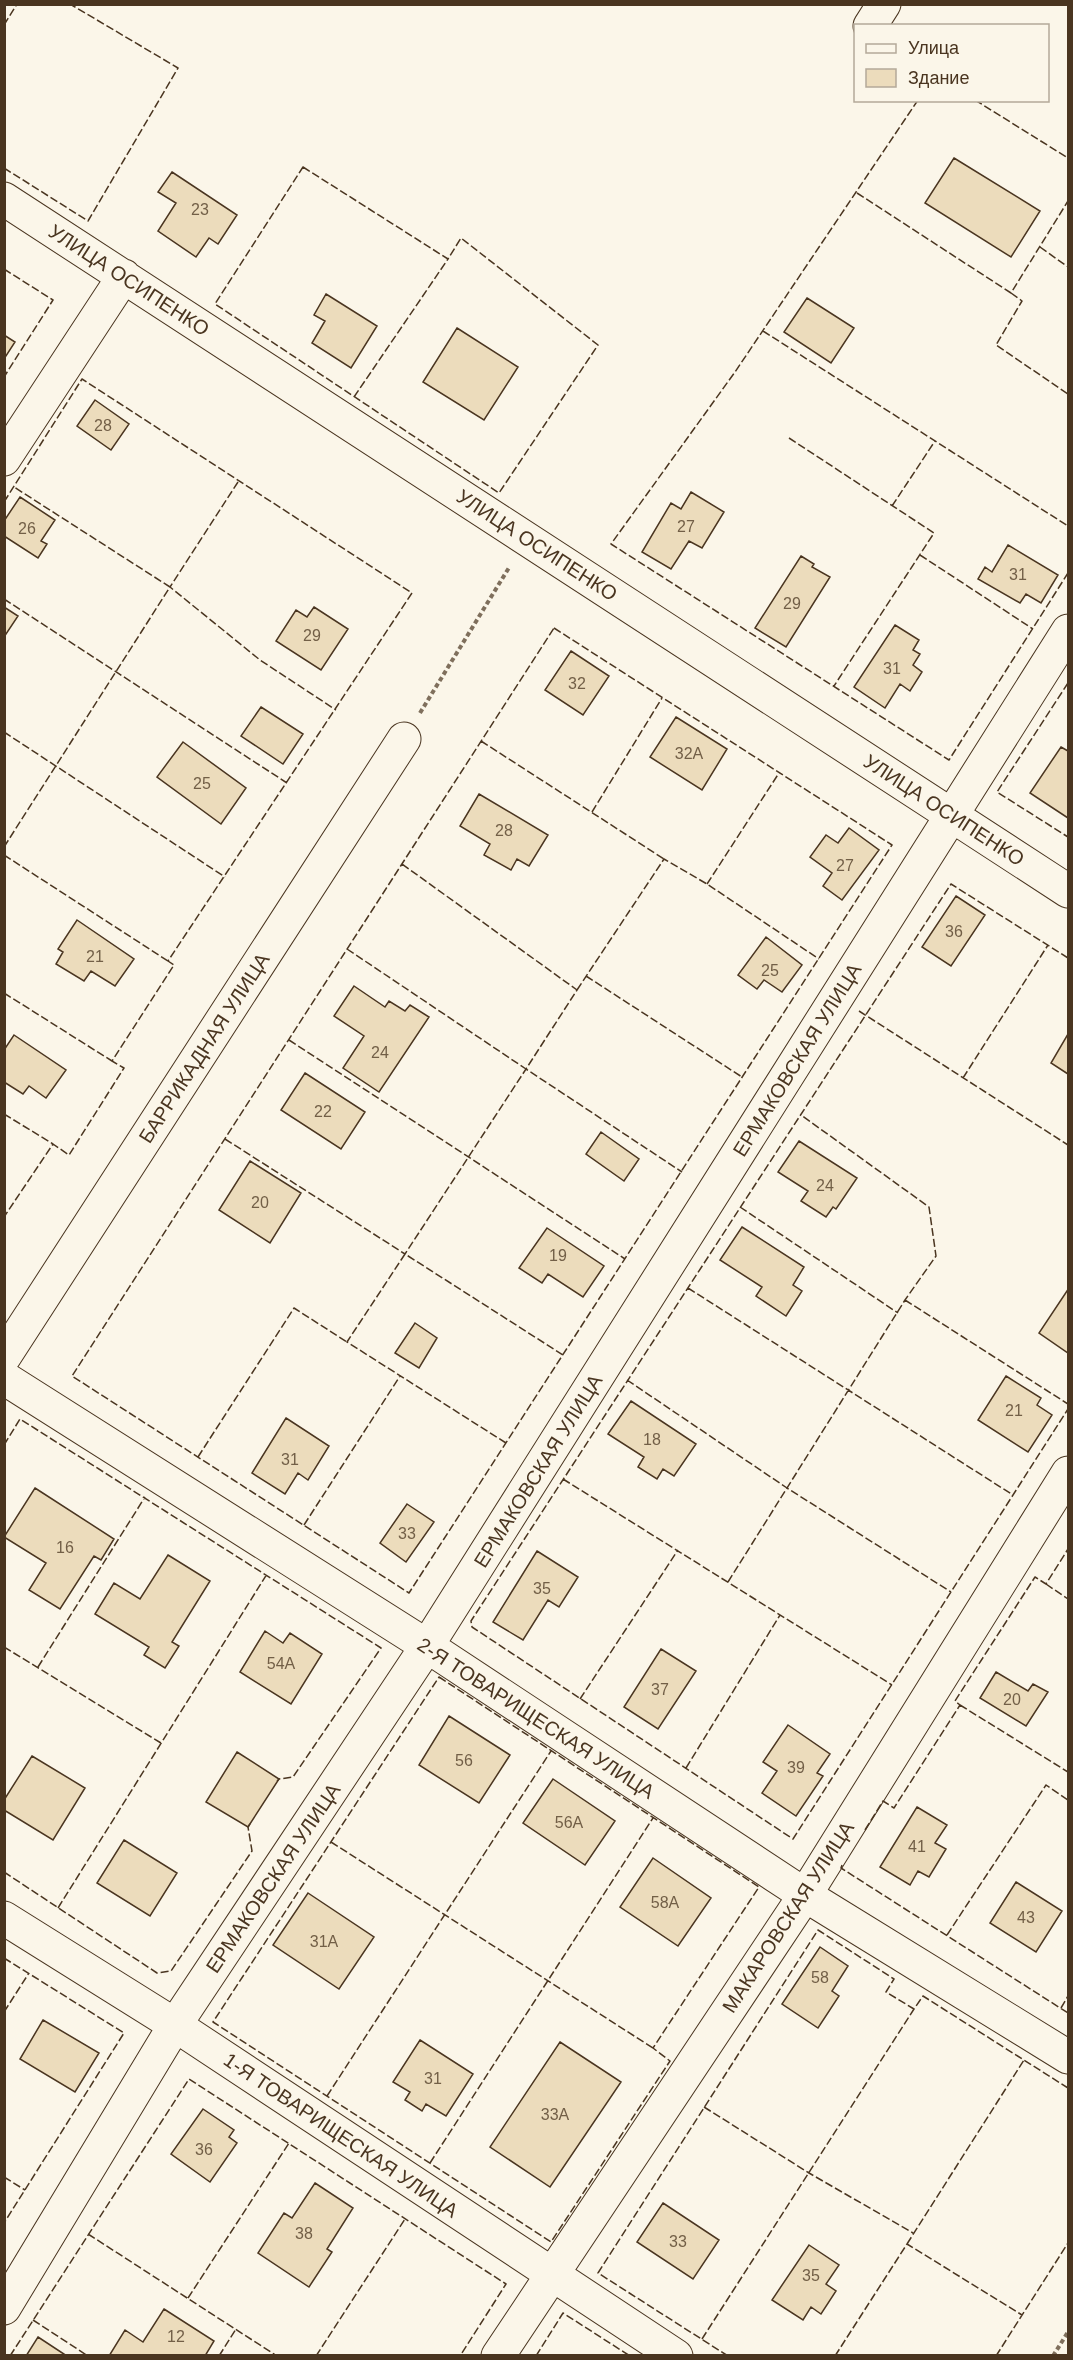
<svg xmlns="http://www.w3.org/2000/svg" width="1073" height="2360" font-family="Helvetica,sans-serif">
  <rect width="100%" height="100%" fill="#fbf6e9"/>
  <path fill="#ecdcbc" stroke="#4a3520" stroke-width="1.5" d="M 954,158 L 1040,211 L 1011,257 L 925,203 Z
    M 172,172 L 237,215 L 218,244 L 209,238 L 196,257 L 158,231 L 176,203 L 158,192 Z
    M 326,294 L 377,326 L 351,368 L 312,343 L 325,321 L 314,315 Z
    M 807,298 L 854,328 L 831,363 L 784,332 Z
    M 457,328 L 518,367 L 484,420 L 423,382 Z
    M 4,335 L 15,342 L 4,359 Z
    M 95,400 L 129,424 L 111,450 L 77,426 Z
    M 691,492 L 724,512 L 702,548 L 689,541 L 671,569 L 642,552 L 671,503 L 681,509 Z
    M 20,497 L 55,520 L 41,541 L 47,544 L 38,558 L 4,536 L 4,521 Z
    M 1008,545 L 1058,575 L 1041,603 L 1026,594 L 1020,603 L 978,579 L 985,567 L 992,572 Z
    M 801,556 L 814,564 L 812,567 L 830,577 L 786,647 L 755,628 Z
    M 4,607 L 18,616 L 4,637 Z
    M 314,607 L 348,629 L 321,670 L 276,641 L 296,610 L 307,617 Z
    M 895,625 L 919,640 L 913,650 L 920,654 L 913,665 L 922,672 L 910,691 L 900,684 L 885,708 L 854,687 Z
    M 571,651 L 609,676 L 583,715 L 545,690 Z
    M 261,707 L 303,734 L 283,764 L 241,736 Z
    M 676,717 L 727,749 L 702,790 L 650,757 Z
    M 183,742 L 246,788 L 221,824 L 157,777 Z
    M 1061,747 L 1068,751 L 1068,818 L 1030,793 Z
    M 479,794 L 548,835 L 529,866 L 517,859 L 511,870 L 484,855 L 490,844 L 460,826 Z
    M 849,828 L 879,850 L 842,900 L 823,886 L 832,873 L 810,857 L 826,835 L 838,843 Z
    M 956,896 L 985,915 L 951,966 L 922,947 Z
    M 77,920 L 134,959 L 115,986 L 91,971 L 84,981 L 56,964 L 63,952 L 58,949 Z
    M 766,937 L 802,965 L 782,992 L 764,980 L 757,989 L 738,975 Z
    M 354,986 L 385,1007 L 389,1001 L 405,1011 L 410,1005 L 429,1017 L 379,1092 L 343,1068 L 364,1036 L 334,1016 Z
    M 1068,1034 L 1068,1074 L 1051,1063 Z
    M 14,1035 L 66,1070 L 46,1098 L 29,1086 L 23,1094 L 4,1082 L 4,1050 Z
    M 305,1073 L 365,1112 L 341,1149 L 281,1110 Z
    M 601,1132 L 639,1159 L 624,1181 L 586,1154 Z
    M 799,1141 L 857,1178 L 836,1209 L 833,1207 L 826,1217 L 801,1201 L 808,1191 L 778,1172 Z
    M 250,1161 L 301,1193 L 270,1243 L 219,1210 Z
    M 742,1227 L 804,1267 L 793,1285 L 802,1291 L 786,1316 L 756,1296 L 762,1287 L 720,1260 Z
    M 547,1228 L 604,1266 L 583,1297 L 548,1274 L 542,1283 L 519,1268 Z
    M 1067,1291 L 1068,1292 L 1068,1353 L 1039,1333 Z
    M 415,1323 L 437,1338 L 419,1368 L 395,1353 Z
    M 1006,1376 L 1041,1398 L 1037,1405 L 1052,1415 L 1028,1452 L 978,1420 Z
    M 631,1401 L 696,1444 L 674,1476 L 663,1469 L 657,1479 L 638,1467 L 644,1457 L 608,1434 Z
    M 286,1418 L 329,1446 L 308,1480 L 298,1473 L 285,1494 L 252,1473 Z
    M 35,1488 L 114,1539 L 101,1560 L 94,1556 L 60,1609 L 29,1590 L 46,1563 L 4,1537 Z
    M 407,1504 L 434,1522 L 406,1562 L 380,1543 Z
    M 537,1551 L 578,1577 L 559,1607 L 548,1600 L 523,1640 L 493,1622 Z
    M 168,1555 L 210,1581 L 172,1642 L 179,1646 L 165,1668 L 144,1655 L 149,1647 L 95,1614 L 114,1583 L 140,1599 Z
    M 265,1631 L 283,1643 L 290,1633 L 322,1654 L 291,1704 L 240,1672 Z
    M 661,1649 L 696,1671 L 658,1729 L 624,1707 Z
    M 996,1672 L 1028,1691 L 1033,1684 L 1048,1692 L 1026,1726 L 980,1698 Z
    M 449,1716 L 510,1755 L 479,1803 L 419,1765 Z
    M 788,1725 L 830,1754 L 817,1773 L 823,1776 L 796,1816 L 762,1793 L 777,1771 L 763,1762 Z
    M 237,1752 L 279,1779 L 248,1827 L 206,1802 Z
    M 32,1756 L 85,1788 L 53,1840 L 4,1810 L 4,1800 Z
    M 553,1779 L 615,1821 L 585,1865 L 523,1823 Z
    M 917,1807 L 947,1825 L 935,1843 L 946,1849 L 929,1877 L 918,1871 L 910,1885 L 880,1867 Z
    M 124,1840 L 177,1873 L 150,1916 L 97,1883 Z
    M 653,1858 L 711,1898 L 678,1946 L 620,1907 Z
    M 1016,1882 L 1062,1911 L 1036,1952 L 990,1923 Z
    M 308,1893 L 374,1937 L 339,1989 L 273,1945 Z
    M 820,1947 L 848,1966 L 832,1991 L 839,1996 L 818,2028 L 782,2004 Z
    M 43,2020 L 99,2053 L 75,2092 L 20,2059 Z
    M 420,2040 L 473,2074 L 446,2116 L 426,2104 L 422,2111 L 405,2100 L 410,2092 L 393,2082 Z
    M 560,2042 L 621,2082 L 550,2187 L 490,2147 Z
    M 203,2109 L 234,2130 L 229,2137 L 237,2143 L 210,2182 L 171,2154 Z
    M 315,2183 L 353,2208 L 327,2249 L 332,2252 L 309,2287 L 258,2253 L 284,2213 L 292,2218 Z
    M 663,2203 L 719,2240 L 693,2279 L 637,2242 Z
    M 809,2245 L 839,2265 L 826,2284 L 836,2291 L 821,2314 L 811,2307 L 803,2320 L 772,2300 Z
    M 164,2309 L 214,2341 L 205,2356 L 109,2356 L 125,2330 L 143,2342 Z
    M 38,2337 L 67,2356 L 26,2356 Z"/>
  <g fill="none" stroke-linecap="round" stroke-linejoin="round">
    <g stroke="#4a3520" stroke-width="35">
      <path id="minor" d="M 870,26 L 884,4
        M 4,199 L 1068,891
        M 4,459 L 124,276
        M 4,1357 L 404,739
        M 4,1378 L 427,1646 L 805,1895 L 1068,2057
        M 4,1918 L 175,2025 L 676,2356
        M 4,2308 L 175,2025 L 427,1646 L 1068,631
        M 498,2356 L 805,1895 L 1068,1473"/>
    </g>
    <path stroke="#7f6f5c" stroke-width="4" stroke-dasharray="4.5 3" stroke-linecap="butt" d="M 420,713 L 510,566
      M 1053,2356 L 1068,2332"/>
    <use href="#minor" stroke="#fbf6e9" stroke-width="33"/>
    <path stroke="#4a3520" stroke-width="1.5" stroke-dasharray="8 3" stroke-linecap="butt" d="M 4,25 L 17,4
      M 918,100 L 735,372 L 611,544 L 949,760 L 1068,573
      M 975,100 L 1068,158
      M 303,167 L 448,259 L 461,238 L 598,345 L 499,493 L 215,304 Z
      M 4,168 L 88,221 L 178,68 L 70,4
      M 857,193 L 1011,293 L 1068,201
      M 1040,247 L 1068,267
      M 4,269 L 53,300 L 4,377
      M 1011,293 L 1022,301 L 996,345 L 1068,394
      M 763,331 L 1068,526
      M 354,397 L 448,259
      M 789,438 L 934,533 L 834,686
      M 238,482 L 170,587 L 260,660 L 336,710
      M 4,502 L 82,379 L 412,593 L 168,961 L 174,965 L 112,1061 L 124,1068 L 69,1155 L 53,1144 L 4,1217
      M 892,506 L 935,441
      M 920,555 L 1033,629
      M 4,599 L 287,783
      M 554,628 L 892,845 L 409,1593 L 72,1376 Z
      M 1068,683 L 997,792 L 1068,837
      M 4,732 L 225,877
      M 481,741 L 664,859
      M 592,812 L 662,698
      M 4,847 L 170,587 L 14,487
      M 4,855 L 168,961
      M 707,884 L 779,773
      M 347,949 L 526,1069 L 577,990 L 402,864
      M 1068,958 L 951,884 L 471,1621 L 472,1627 L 793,1839 L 1068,1409
      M 586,976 L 742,1077
      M 577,990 L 664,859 L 707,884 L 819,959
      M 4,993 L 112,1061
      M 859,1011 L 1068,1145
      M 289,1040 L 625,1259
      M 963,1078 L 1048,945
      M 4,1114 L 53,1144
      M 225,1139 L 405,1254 L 526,1069 L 682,1172
      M 740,1207 L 898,1313
      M 4,1240 L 4,1244
      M 688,1288 L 1013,1495
      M 905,1300 L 1068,1404
      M 627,1380 L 787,1488 L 951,1592
      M 506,1443 L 347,1342 L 405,1254 L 563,1355
      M 4,1445 L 20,1419 L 381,1648 L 293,1777 L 279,1779 L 277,1781
      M 198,1457 L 294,1308 L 347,1342
      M 563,1479 L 892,1685
      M 304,1525 L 400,1376
      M 728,1582 L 905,1300 L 936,1256 L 929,1207 L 801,1115
      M 1046,1584 L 1068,1599
      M 4,1647 L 161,1743
      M 38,1667 L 145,1497
      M 439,1677 L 759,1887 L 653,2048 L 670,2061 L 551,2242 L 213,2022 Z
      M 580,1699 L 678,1550
      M 960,1705 L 1068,1772
      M 686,1768 L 780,1615
      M 865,1830 L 883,1801 L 894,1808 L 960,1705 L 955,1701 L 1035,1577 L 1046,1584 L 1068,1549
      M 331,1842 L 653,2048
      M 842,1865 L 841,1868 L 1068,2013
      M 4,1872 L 157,1973 L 171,1971 L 252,1851 L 248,1827 L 250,1824
      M 58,1908 L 267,1574
      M 947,1935 L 1046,1785 L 1068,1800
      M 4,1958 L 124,2033 L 4,2223
      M 1061,2008 L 1068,1996
      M 4,2012 L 29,1973
      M 327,2096 L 551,1751
      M 704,2107 L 809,2173 L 913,2233
      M 430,2163 L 653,1818
      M 4,2177 L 25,2190
      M 88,2234 L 277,2356
      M 907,2244 L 1024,2060
      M 188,2298 L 289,2143
      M 33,2320 L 88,2356
      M 702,2339 L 914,2009
      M 10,2356 L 189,2079 L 506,2284 L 460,2356
      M 219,2356 L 236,2329
      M 316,2356 L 405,2219
      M 536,2356 L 563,2313 L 630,2356
      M 728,2356 L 598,2273 L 818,1930 L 894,1979 L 886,1992 L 914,2009 L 923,1996 L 1068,2088
      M 835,2356 L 907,2244 L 1022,2315
      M 996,2356 L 1068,2243"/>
  </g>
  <g text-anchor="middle" stroke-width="4.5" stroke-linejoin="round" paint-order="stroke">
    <g font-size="16" fill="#725f47">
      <text x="200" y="215">23</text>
      <text x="103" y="431">28</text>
      <text x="686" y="532">27</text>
      <text x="27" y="534">26</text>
      <text x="1018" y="580">31</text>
      <text x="792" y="609">29</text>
      <text x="312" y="641">29</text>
      <text x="892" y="674">31</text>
      <text x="577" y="689">32</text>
      <text x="689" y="759">32А</text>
      <text x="202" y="789">25</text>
      <text x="504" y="836">28</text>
      <text x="845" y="871">27</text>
      <text x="954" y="937">36</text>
      <text x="95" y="962">21</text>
      <text x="770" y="976">25</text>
      <text x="380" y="1058">24</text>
      <text x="323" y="1117">22</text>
      <text x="825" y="1191">24</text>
      <text x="260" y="1208">20</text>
      <text x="558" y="1261">19</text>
      <text x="1014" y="1416">21</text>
      <text x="652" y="1445">18</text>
      <text x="290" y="1465">31</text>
      <text x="407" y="1539">33</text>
      <text x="65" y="1553">16</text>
      <text x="542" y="1594">35</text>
      <text x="281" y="1669">54А</text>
      <text x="660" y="1695">37</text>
      <text x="1012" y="1705">20</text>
      <text x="464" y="1766">56</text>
      <text x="796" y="1773">39</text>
      <text x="569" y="1828">56А</text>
      <text x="917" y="1852">41</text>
      <text x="665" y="1908">58А</text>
      <text x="1026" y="1923">43</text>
      <text x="324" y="1947">31А</text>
      <text x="820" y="1983">58</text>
      <text x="433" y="2084">31</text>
      <text x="555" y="2120">33А</text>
      <text x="204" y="2155">36</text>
      <text x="304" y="2239">38</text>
      <text x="678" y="2247">33</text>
      <text x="811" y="2281">35</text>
      <text x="176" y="2342">12</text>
    </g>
    <g font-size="20" fill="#4a3520" stroke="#fbf6e9">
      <text transform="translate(129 280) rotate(33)" y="7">УЛИЦА ОСИПЕНКО</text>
      <text transform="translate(537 545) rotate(33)" y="7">УЛИЦА ОСИПЕНКО</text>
      <text transform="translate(944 810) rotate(33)" y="7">УЛИЦА ОСИПЕНКО</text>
      <text transform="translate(204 1048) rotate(-57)" y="7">БАРРИКАДНАЯ УЛИЦА</text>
      <text transform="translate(797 1060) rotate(-58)" y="7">ЕРМАКОВСКАЯ УЛИЦА</text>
      <text transform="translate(538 1471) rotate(-58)" y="7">ЕРМАКОВСКАЯ УЛИЦА</text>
      <text transform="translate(536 1718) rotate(33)" y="7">2-Я ТОВАРИЩЕСКАЯ УЛИЦА</text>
      <text transform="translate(273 1878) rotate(-56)" y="7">ЕРМАКОВСКАЯ УЛИЦА</text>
      <text transform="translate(788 1917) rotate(-57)" y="7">МАКАРОВСКАЯ УЛИЦА</text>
      <text transform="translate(341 2135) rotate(34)" y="7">1-Я ТОВАРИЩЕСКАЯ УЛИЦА</text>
    </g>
  </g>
  <rect width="1073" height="2360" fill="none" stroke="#4a3520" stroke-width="12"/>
  <rect x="854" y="24" width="195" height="78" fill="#fbf6e9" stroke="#b4a999" stroke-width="1.5"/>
  <rect x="866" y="44" width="30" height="9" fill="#fbf6e9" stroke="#b4a999" stroke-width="1.5"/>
  <text x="908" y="54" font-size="18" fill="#4a3520">Улица</text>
  <rect x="866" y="69" width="30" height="18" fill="#ecdcbc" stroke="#b4a999" stroke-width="1.5"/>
  <text x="908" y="84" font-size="18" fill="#4a3520">Здание</text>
</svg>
